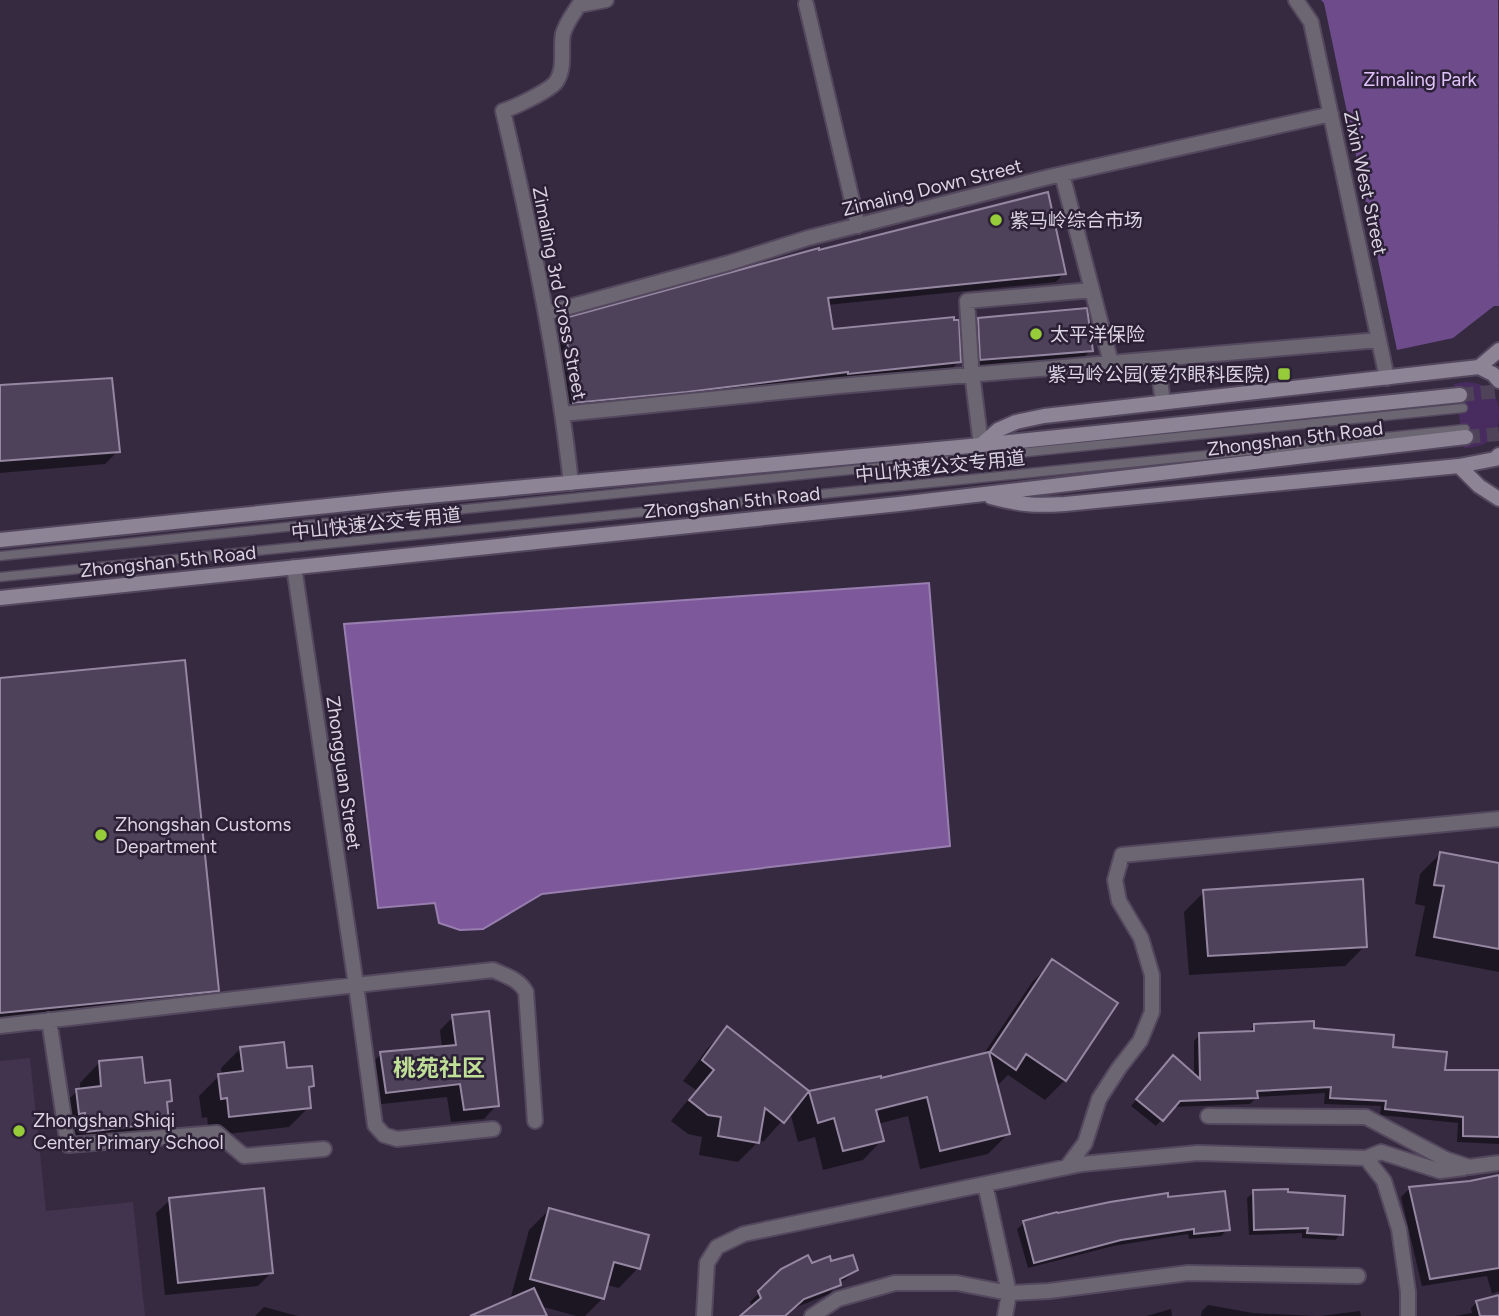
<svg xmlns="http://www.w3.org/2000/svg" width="1499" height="1316" font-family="Figtree,'Noto Sans SC',sans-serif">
  <rect width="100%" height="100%" fill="#362a41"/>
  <path fill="#42334f" d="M 30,1058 L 46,1211 L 133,1202 L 145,1316 L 0,1316 L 0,1061 Z"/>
  <path fill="#482c5f" d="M 1465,382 C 1487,383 1499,392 1499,415 C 1499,439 1486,447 1464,448 L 1454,384 Z"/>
  <path fill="#6e4c8c" d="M 1321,0 L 1498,0 L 1499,306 L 1494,306 L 1453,338 L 1397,350 L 1324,3 Z"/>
  <path fill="#7d599b" stroke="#997eb0" stroke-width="2" d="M 929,583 L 950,846 L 542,894 L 483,929 L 460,930 L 439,923 L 435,903 L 378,908 L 344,624 Z"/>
  <path fill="#0007" d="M 1064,273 L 1056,282 L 827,305 L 831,330 L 959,361 L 951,370 L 565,411 L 558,328 L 566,320 Z
    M 978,320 L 1091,350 L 1081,360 L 971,369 L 969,330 Z
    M 0,386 L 118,451 L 105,464 L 0,473 Z
    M 0,680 L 217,990 L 204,1004 L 0,1024 Z
    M 1440,854 L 1499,865 L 1499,972 L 1415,956 L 1425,906 L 1415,904 L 1420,874 Z
    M 1204,892 L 1365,946 L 1345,966 L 1189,975 L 1184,912 Z
    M 1053,962 L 1065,1080 L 1045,1100 L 1008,1075 L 996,1087 L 1008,1134 L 988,1154 L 920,1169 L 908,1116 L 878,1124 L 882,1140 L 863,1160 L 823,1170 L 815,1137 L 798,1142 L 790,1112 L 763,1142 L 758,1138 L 758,1142 L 738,1162 L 699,1155 L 702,1137 L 688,1134 L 671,1121 L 696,1090 L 683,1081 L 708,1048 L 727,1028 L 809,1093 L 879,1078 L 880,1080 L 983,1055 L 1033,981 Z
    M 453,1017 L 497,1105 L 484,1119 L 451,1122 L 447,1097 L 373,1105 L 368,1067 L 381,1054 L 442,1048 L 440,1030 Z
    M 1254,1026 L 1313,1030 L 1391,1049 L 1443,1071 L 1499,1073 L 1499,1144 L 1457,1142 L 1458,1123 L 1380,1115 L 1381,1106 L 1324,1104 L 1325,1093 L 1257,1097 L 1250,1104 L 1173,1107 L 1156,1126 L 1131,1106 L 1167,1063 L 1194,1076 L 1194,1041 L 1200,1034 L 1248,1032 Z
    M 241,1048 L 312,1086 L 307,1091 L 309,1107 L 289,1127 L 209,1136 L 207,1117 L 202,1118 L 199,1096 L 219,1076 L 222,1076 L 221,1068 Z
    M 99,1063 L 170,1101 L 166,1105 L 167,1122 L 148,1142 L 68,1151 L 57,1111 L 77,1091 L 80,1090 L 80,1083 Z
    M 1499,1178 L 1499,1291 L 1492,1294 L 1487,1276 L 1422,1286 L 1401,1197 L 1410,1188 Z
    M 1254,1192 L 1341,1234 L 1335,1240 L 1302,1238 L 1302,1233 L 1249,1235 L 1247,1198 Z
    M 1167,1199 L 1228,1229 L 1221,1236 L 1189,1239 L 1188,1234 L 1113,1246 L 1028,1268 L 1017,1229 L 1024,1223 Z
    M 170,1200 L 271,1273 L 258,1286 L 165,1295 L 156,1213 Z
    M 549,1210 L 638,1268 L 619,1288 L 606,1285 L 603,1298 L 585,1316 L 576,1316 L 540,1306 L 545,1316 L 475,1316 L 510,1300 L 529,1230 Z
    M 830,1264 L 856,1269 L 846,1279 L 839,1283 L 829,1294 L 792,1309 L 784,1316 L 743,1316 L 752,1308 L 750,1302 L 782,1270 Z
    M 1499,1297 L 1499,1316 L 1455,1316 L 1472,1313 L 1471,1308 L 1477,1302 Z
    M 1208,1305 L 1253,1313 L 1317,1316 L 1201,1316 L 1202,1311 Z
    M 264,1307 L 298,1316 L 255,1316 Z
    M 1171,1309 L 1172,1316 L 1146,1316 Z
    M 1360,1311 L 1361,1316 L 1320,1316 Z"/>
  <path fill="#4e425a" stroke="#9587a2" stroke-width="2" d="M 1048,192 L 1066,274 L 828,298 L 833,329 L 954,317 L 954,320 L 959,320 L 961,362 L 848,374 L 848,372 L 687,392 L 573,403 L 565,318 L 819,248 L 819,250 Z
    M 1087,308 L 1093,351 L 980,360 L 978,318 Z
    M 112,378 L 120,452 L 0,461 L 0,385 Z
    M 185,660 L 219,991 L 0,1013 L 0,678 Z
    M 1440,852 L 1499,863 L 1499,949 L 1434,937 L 1444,886 L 1434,885 Z
    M 1363,879 L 1367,947 L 1208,956 L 1203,890 Z
    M 1052,959 L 1118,1003 L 1066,1081 L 1026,1054 L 1016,1070 L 990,1052 Z
    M 489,1011 L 499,1106 L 464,1110 L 460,1084 L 386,1093 L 380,1052 L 456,1045 L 452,1015 Z
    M 1314,1021 L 1314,1028 L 1394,1035 L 1393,1047 L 1447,1052 L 1445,1070 L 1499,1070 L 1499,1137 L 1463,1136 L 1463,1117 L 1385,1109 L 1386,1101 L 1330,1098 L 1331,1087 L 1257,1091 L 1258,1098 L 1180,1101 L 1163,1121 L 1136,1099 L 1173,1055 L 1200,1079 L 1199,1033 L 1254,1031 L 1254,1024 Z
    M 727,1026 L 809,1091 L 784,1123 L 765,1108 L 759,1143 L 718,1136 L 721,1117 L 708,1115 L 689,1100 L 714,1070 L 702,1060 Z
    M 284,1042 L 287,1068 L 312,1066 L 314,1086 L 309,1087 L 311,1108 L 229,1117 L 227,1098 L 221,1099 L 218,1074 L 243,1071 L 240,1047 Z
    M 989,1052 L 1010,1134 L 940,1151 L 927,1097 L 876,1110 L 884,1141 L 843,1151 L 834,1118 L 818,1123 L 809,1091 L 881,1076 L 881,1078 Z
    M 142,1057 L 145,1083 L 170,1080 L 172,1101 L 167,1102 L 169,1122 L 87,1132 L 85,1113 L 79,1114 L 76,1089 L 101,1086 L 99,1061 Z
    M 1499,1175 L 1499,1268 L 1430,1279 L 1409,1187 L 1470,1181 Z
    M 264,1188 L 273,1273 L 178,1283 L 169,1198 Z
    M 1288,1189 L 1288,1192 L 1345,1196 L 1343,1235 L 1307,1233 L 1308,1228 L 1254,1230 L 1253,1190 Z
    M 1225,1191 L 1230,1230 L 1194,1234 L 1194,1229 L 1121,1240 L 1034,1263 L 1023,1221 L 1057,1212 L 1058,1213 L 1110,1202 L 1168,1193 L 1168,1197 Z
    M 549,1208 L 649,1235 L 640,1269 L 614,1262 L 604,1299 L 530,1279 Z
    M 808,1255 L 812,1263 L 830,1256 L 831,1261 L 853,1255 L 858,1270 L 840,1279 L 841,1285 L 804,1299 L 785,1316 L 740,1316 L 761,1298 L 758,1291 L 781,1269 Z
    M 534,1288 L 547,1316 L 470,1316 Z
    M 1499,1295 L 1499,1316 L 1480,1316 L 1476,1301 Z"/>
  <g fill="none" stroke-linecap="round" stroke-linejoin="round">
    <path stroke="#4f4359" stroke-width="14" stroke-dasharray="14 7" stroke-linecap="butt" d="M 1460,395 L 1499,391
      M 1466,437 L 1499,434"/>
    <g stroke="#54485e" stroke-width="11">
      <path id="service" d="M 0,556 L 1463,408
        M 0,577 L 1465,429"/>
    </g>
    <g stroke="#54485e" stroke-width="18">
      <path id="minor" d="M 1296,0 L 1311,22 L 1387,378
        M 806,4 L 858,226
        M 1062,174 L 1111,363
        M 547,313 L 729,263 L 808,238 L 1049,177 L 1331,114
        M 1157,360 L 1163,402
        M 563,414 L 839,386 L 1379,340
        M 981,445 L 971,365 L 967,301 L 1092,290
        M 571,483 C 557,357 532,234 503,111 C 515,107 549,91 556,82 C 566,68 560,48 563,34 C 566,23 573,14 579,5 L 606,0
        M 294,567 L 356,985 L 493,970 C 506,976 519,979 526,992 L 535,1121
        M 49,1020 L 68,1145 L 217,1133 L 244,1156 L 324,1149
        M 0,1026 L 356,985 L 375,1125 L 384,1135 L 397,1139 L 493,1129
        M 1208,1116 L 1366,1117 L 1445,1159 L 1469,1167 L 1499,1163
        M 1366,1158 L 1381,1152 L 1440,1171 L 1464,1168
        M 1067,1167 L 1085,1143 L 1099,1099 L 1119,1068 L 1140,1041 L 1152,1012 L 1152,975 L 1141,938 L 1119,901 L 1115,880 L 1122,855 L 1499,819
        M 985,1184 L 1009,1293 L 1005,1316
        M 704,1316 L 707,1263 L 717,1247 L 744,1234 L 1082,1164 L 1198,1153 L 1366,1158 L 1384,1181 L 1399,1229 L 1408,1292 L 1408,1316
        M 812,1316 L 838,1299 L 895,1283 L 957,1283 L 1009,1293 L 1049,1291 L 1188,1273 L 1358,1276"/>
    </g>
    <g stroke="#54485e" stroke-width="18">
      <path id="secondary" d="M 1479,367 L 1493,374 L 1499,381
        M 981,445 L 998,430 L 1016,422 L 1044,416 L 1479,367 L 1499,350
        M 1459,466 L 1479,486 L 1499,499
        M 991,497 C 1021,505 1035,506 1065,504 L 1459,466 L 1495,459 L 1499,455
        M 0,540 L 395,499 L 981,445 L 1460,395
        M 0,598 L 899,504 L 1466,437"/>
    </g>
    <use href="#service" stroke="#6c6672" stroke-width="8"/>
    <use href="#minor" stroke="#6c6672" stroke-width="14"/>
    <use href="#secondary" stroke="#8d8496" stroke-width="14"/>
  </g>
  <g fill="#96cc39" stroke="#2c2036" stroke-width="2.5">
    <circle cx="996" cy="220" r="7"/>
    <circle cx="1036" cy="334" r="7"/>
    <rect x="1277" y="367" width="14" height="14" rx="3.5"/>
    <circle cx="101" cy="835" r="7"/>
    <circle cx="19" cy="1131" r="7"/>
  </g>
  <g text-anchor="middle" stroke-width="5" stroke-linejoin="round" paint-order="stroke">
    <g font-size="19" fill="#e0c3fb" stroke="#2c2036">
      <text x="1420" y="86">Zimaling Park</text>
    </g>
    <g font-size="19" fill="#dad3e1" stroke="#2c2036">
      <text transform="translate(1366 183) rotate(78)" y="7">Zixin West Street</text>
      <text transform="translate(932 187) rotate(-14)" y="7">Zimaling Down Street</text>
      <text transform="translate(560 293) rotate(79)" y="7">Zimaling 3rd Cross Street</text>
      <text transform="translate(1295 438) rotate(-7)" y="7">Zhongshan 5th Road</text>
      <text transform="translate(940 466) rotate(-6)" y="7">中山快速公交专用道</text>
      <text transform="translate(732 502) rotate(-6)" y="7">Zhongshan 5th Road</text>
      <text transform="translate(376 523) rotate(-6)" y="7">中山快速公交专用道</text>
      <text transform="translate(168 561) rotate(-6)" y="7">Zhongshan 5th Road</text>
      <text transform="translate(344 773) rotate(82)" y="7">Zhongguan Street</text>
    </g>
    <g font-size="19" fill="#dad3e1" stroke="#2c2036" text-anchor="start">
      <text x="1010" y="227">紫马岭综合市场</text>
      <text x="1050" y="341">太平洋保险</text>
      <text x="1270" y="381" text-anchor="end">紫马岭公园(爱尔眼科医院)</text>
      <text x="115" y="831">Zhongshan Customs<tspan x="115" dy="22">Department</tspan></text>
      <text x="33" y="1127">Zhongshan Shiqi<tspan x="33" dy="22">Center Primary School</tspan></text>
    </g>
    <g font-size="23" font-weight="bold" fill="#c0e098" stroke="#2c2036">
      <text x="439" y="1076">桃苑社区</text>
    </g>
  </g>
</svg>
